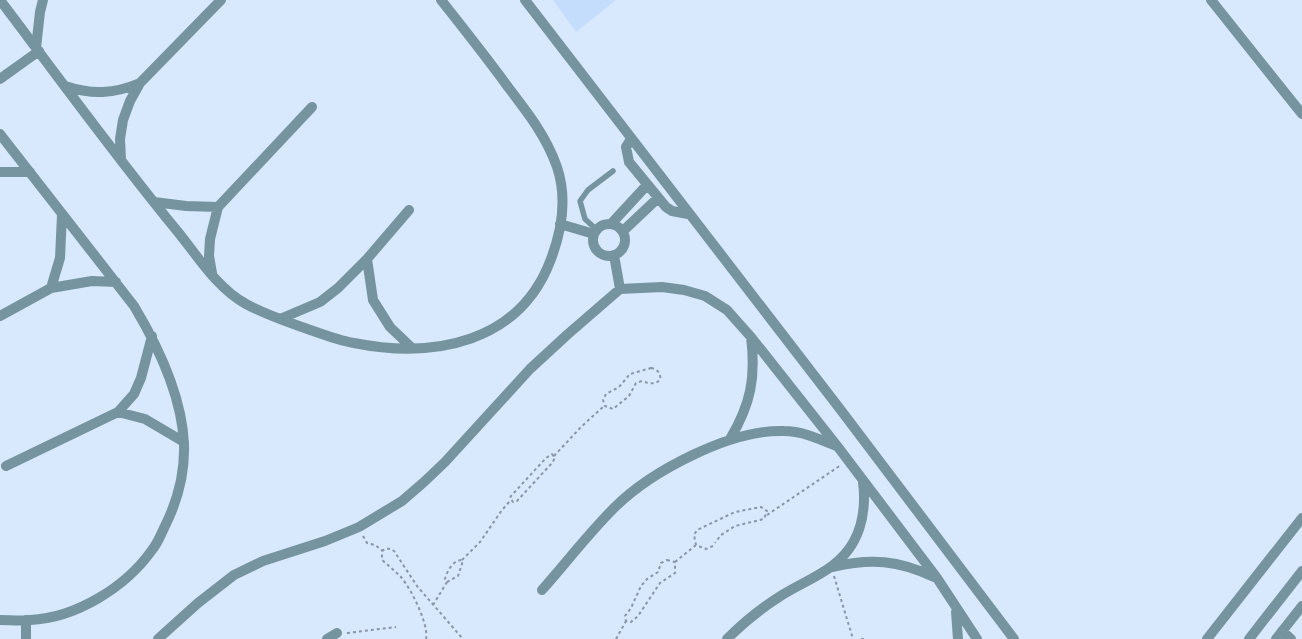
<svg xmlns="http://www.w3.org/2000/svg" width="1302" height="639" font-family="'Asap Condensed',sans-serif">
  <rect width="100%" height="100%" fill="#d8e8fd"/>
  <path fill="#c4ddfd" d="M 553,0 L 616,0 L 576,32 Z"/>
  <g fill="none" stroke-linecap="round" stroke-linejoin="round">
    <path stroke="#8996a6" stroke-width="2" stroke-dasharray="3 3" stroke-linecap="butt" d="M 651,368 C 665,370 664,390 642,381 L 636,383 L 629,396 L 613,409 L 605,406 L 603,400 L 606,394 L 619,387 L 630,374 Z
      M 552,454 L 555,458 L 552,463 L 517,501 L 513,502 L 510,498 L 511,496 L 546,458 Z
      M 554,456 L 581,427 L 604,406
      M 767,515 L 841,465
      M 363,536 L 367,543 L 375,545 L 383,551
      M 713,546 L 706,549 L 696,545 L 694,535 L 697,530 L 735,512 L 761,507 L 767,511 L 764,519 L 735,526 L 721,535 L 715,543
      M 462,560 L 480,542 L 502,510 L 511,500
      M 667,560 L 675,562 L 675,573 L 660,583 L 638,616 L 631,622 L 626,621 L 625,616 L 631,608 L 641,586 L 647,579 L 658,572 L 661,563 Z
      M 675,562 L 696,545
      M 834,576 L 853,639
      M 433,605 L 447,582 L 445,579 C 447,571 453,560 462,560 L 462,564 L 458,576 L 447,582
      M 347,633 L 396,627
      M 426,639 C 429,624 411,589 401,577 C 395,571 389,566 382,560 L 382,551 C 387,548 389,548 394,551 L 417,586 L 463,639
      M 616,639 L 626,621
      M 861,639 L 866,639"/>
    <path stroke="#76949f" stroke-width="5.5" d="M 597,230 L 585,219 L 580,201 L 588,190 L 613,171"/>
    <path stroke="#76949f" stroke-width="10" d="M 0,0 C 59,78 116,157 178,232 C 198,257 218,289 246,304 C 263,313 282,320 299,326 C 317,332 336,340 354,343 C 434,359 520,343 551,259 C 562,230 567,197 557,167 C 546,136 528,113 508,87 C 487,58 464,29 441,0
      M 525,0 L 840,409 L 1014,639
      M 1211,0 L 1302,114
      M 36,48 L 40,12 L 43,0
      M 0,79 L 39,51
      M 65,86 C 92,95 114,94 140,83
      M 0,134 L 134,306 C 158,346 182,398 184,444 C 185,473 178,500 165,526 C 161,534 158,543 152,550 C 126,587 76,618 30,620 C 20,621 10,620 0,620
      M 631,139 L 626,147 L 629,162 L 666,207 L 672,211 L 688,214
      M 121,159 L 120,139 L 123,120 L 130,101 L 140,83 L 221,0
      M 0,172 L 30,172
      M 154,202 L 186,206 L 218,207
      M 560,224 L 594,234
      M 611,224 L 647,185
      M593 240a16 16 0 1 1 32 0a16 16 0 1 1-32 0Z
      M 623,231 L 658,198
      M 614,255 L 620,289
      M 367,259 L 373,300 L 390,327 L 412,348
      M 212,273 L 209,256 L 210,239 L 218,207 L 312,107
      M 51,288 L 60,258 L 62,215
      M 0,316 L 51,288 L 92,281 L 116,282
      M 280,319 L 320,302 L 338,288 L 367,259 L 409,210
      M 118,412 L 145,419 L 184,442
      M 730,439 C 751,404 756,377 751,337
      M 6,466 L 118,412 L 134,394 L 141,378 L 152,336
      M 833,567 C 871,558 898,560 934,577
      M 542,590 C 566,563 588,534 614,508 C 651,471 731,429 784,431 C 802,431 819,439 836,446
      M 956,612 L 958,639
      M 26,620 L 26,639
      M 1282,631 L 1291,639
      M 158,639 L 198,603 L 234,575 L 263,561 L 325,541 L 359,527 L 402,501 L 424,482 L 445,462 L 530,369 L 568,334 L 620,289 L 662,287 L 684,290 L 705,296 L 727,310 L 751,337 L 838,447 L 937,578 L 977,639
      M 327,639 L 337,633
      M 727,639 C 743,623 760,609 779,597 C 796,586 816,578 832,566 C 859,546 867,515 863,482
      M 1207,639 L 1302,518
      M 1249,639 L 1302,571
      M 1276,639 L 1302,606"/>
  </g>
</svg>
